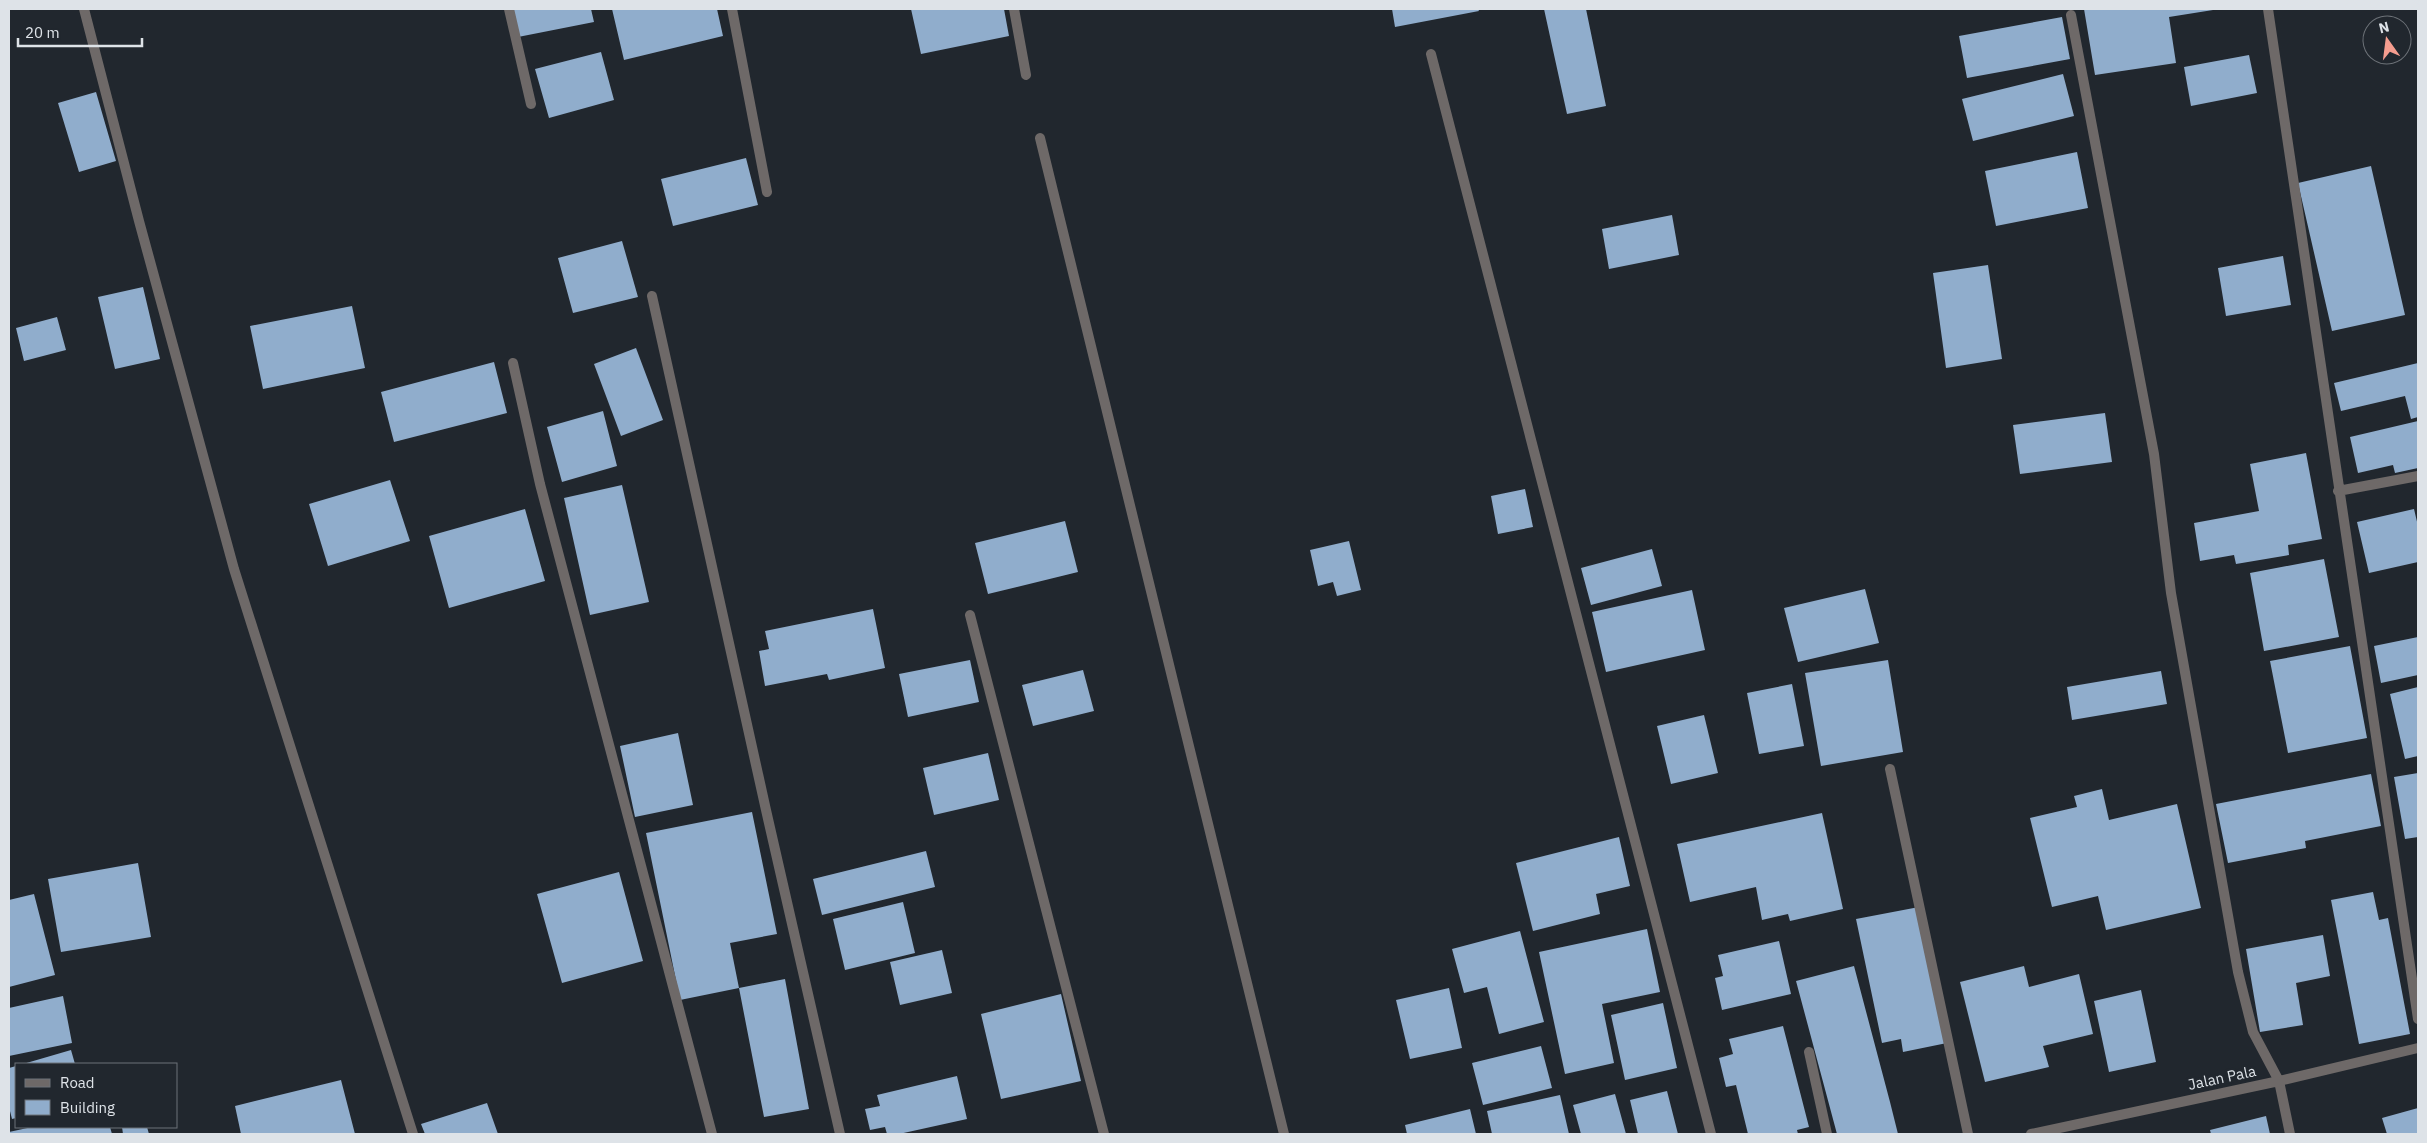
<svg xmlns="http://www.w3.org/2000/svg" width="2427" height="1143" font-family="'IBM Plex Sans',sans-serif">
  <rect width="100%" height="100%" fill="#21272e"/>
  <path fill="#90adcc" d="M 512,9 L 591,9 L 594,22 L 518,37 Z
    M 612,9 L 717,9 L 723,36 L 624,60 Z
    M 911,9 L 1004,9 L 1009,36 L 921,54 Z
    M 1392,9 L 1478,9 L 1479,11 L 1395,27 Z
    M 1544,9 L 1586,9 L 1606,106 L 1567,114 Z
    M 2084,9 L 2213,9 L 2213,10 L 2169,17 L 2176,63 L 2095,75 Z
    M 2062,17 L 2070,59 L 1967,78 L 1959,36 Z
    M 601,52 L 614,100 L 549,118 L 535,69 Z
    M 2249,55 L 2257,93 L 2191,106 L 2184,67 Z
    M 2063,74 L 2074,116 L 1973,141 L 1962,99 Z
    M 96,92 L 116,161 L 79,172 L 58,103 Z
    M 2077,152 L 2088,208 L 1996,226 L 1985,171 Z
    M 746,158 L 758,205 L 673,226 L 661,179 Z
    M 2371,166 L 2405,315 L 2332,331 L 2298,183 Z
    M 1672,215 L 1679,255 L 1609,269 L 1602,229 Z
    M 622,241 L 638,297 L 573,313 L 558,258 Z
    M 2283,256 L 2291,305 L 2226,316 L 2218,268 Z
    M 1988,265 L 2002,359 L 1946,368 L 1933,273 Z
    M 143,287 L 160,359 L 115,369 L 98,297 Z
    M 352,306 L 365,368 L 263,389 L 250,326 Z
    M 57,317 L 66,350 L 24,361 L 16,328 Z
    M 636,348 L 663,420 L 621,436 L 594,364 Z
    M 494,362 L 507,413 L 394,442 L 381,392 Z
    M 2418,363 L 2418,417 L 2411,419 L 2405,396 L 2341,411 L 2334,383 Z
    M 603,411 L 617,466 L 562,482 L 547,427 Z
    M 2105,413 L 2112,462 L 2020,474 L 2013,425 Z
    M 2418,421 L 2418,468 L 2395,473 L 2393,465 L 2358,473 L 2350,437 Z
    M 2306,453 L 2322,539 L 2288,545 L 2289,555 L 2236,564 L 2234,555 L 2200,561 L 2194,523 L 2259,511 L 2250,464 Z
    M 390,480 L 410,541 L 328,566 L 309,504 Z
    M 622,485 L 649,602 L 590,615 L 564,498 Z
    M 1525,489 L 1533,527 L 1498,534 L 1491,496 Z
    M 525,509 L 545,581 L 449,608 L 429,536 Z
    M 2414,509 L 2418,526 L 2418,562 L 2369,573 L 2357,522 Z
    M 1065,521 L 1078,572 L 988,594 L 975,543 Z
    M 1349,541 L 1361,590 L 1337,596 L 1333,582 L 1318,586 L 1310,550 Z
    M 1652,549 L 1662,586 L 1591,605 L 1581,568 Z
    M 2324,559 L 2339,637 L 2264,651 L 2250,573 Z
    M 1865,589 L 1879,643 L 1798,662 L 1784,608 Z
    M 1692,590 L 1705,650 L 1606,672 L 1592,612 Z
    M 873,609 L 885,668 L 829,680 L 827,674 L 765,686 L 759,651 L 769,649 L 765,631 Z
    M 2418,637 L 2418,675 L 2381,683 L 2374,646 Z
    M 2350,646 L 2367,738 L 2288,753 L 2270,661 Z
    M 970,660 L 979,702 L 908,717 L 899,674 Z
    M 1888,660 L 1903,752 L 1821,766 L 1805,673 Z
    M 1083,670 L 1094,711 L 1033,726 L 1022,685 Z
    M 2161,671 L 2167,704 L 2072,720 L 2067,687 Z
    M 1792,684 L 1804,746 L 1759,754 L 1747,693 Z
    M 2418,687 L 2418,756 L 2405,759 L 2390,694 Z
    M 1704,715 L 1718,773 L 1671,784 L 1657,726 Z
    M 678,733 L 693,805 L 635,817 L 620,746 Z
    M 988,753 L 999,800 L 934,815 L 923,768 Z
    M 2418,773 L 2418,837 L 2405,839 L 2394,777 Z
    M 2371,774 L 2381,826 L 2305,841 L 2306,848 L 2228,863 L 2216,804 Z
    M 2102,789 L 2109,820 L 2177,804 L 2201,908 L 2106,930 L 2098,896 L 2052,907 L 2030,818 L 2077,807 L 2074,796 Z
    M 752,812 L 777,934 L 730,943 L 739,988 L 785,979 L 809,1109 L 764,1117 L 739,988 L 680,1000 L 646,833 Z
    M 1822,813 L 1843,909 L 1790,921 L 1788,914 L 1762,920 L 1756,887 L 1690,902 L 1677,844 Z
    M 1619,837 L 1630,886 L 1596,894 L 1600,914 L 1533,931 L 1516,863 Z
    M 926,851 L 935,887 L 822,915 L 813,879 Z
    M 138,863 L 151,937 L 61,952 L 48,879 Z
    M 619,872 L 643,961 L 562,983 L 537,894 Z
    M 2373,892 L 2379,920 L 2388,918 L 2410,1034 L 2359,1044 L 2331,900 Z
    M 34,894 L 55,975 L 9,987 L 9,900 Z
    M 903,902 L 915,953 L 845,970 L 833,919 Z
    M 1919,907 L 1947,1043 L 1903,1052 L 1901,1039 L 1882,1043 L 1856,919 Z
    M 1647,929 L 1660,992 L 1602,1004 L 1614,1063 L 1565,1074 L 1539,952 Z
    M 1520,931 L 1544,1022 L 1499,1034 L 1487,987 L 1464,993 L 1452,949 Z
    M 2323,935 L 2330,976 L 2296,983 L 2303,1025 L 2260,1032 L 2246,949 Z
    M 1779,941 L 1791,994 L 1722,1010 L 1715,978 L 1723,976 L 1718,955 Z
    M 942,950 L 952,993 L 900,1005 L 890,962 Z
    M 1854,966 L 1890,1102 L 1898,1134 L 1837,1134 L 1796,981 Z
    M 2024,966 L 2029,987 L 2079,974 L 2093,1034 L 2043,1046 L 2049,1067 L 1985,1082 L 1960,982 Z
    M 1449,988 L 1462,1048 L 1410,1059 L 1396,1000 Z
    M 2141,990 L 2156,1062 L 2109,1072 L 2094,1001 Z
    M 1061,994 L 1081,1081 L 1001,1099 L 981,1014 Z
    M 63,996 L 72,1043 L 9,1056 L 9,1008 Z
    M 1663,1003 L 1677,1068 L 1625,1080 L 1611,1015 Z
    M 1783,1026 L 1809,1127 L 1797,1130 L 1798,1134 L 1748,1134 L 1736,1085 L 1726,1087 L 1719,1058 L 1733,1054 L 1729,1039 Z
    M 1541,1046 L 1552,1088 L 1483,1105 L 1472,1063 Z
    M 71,1050 L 75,1064 L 23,1064 Z
    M 16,1066 L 16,1118 L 12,1119 L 9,1107 L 9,1068 Z
    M 957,1076 L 967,1119 L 899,1134 L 887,1134 L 885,1127 L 870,1130 L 865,1109 L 880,1106 L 877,1095 Z
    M 341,1080 L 355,1134 L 241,1134 L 235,1106 Z
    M 1667,1091 L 1678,1134 L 1638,1134 L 1630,1100 Z
    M 1615,1094 L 1626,1134 L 1581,1134 L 1573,1105 Z
    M 1560,1095 L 1569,1134 L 1492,1134 L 1487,1111 Z
    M 487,1103 L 498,1134 L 425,1134 L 421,1124 Z
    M 2418,1108 L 2418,1134 L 2387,1134 L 2382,1118 Z
    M 1470,1109 L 1476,1134 L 1407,1134 L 1405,1125 Z
    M 2266,1116 L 2270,1134 L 2211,1134 L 2210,1130 Z
    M 32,1127 L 110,1127 L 112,1134 L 9,1134 L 9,1132 Z
    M 122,1127 L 147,1127 L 149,1134 L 123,1134 Z"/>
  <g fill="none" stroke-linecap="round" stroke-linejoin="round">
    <path stroke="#6e6968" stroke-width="10" d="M 84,9 L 139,221 L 234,569 L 413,1134
      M 509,9 L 531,104
      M 732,9 L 767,192
      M 1014,9 L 1026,75
      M 2268,9 L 2418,1019
      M 2071,15 L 2154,454 L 2171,593 L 2238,972 L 2253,1032 L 2279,1081 L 2290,1134
      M 1431,54 L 1711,1134
      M 1040,138 L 1284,1134
      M 652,296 L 766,810 L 840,1134
      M 513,363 L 540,484 L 712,1134
      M 2338,491 L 2418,476
      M 970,615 L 1104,1134
      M 1890,769 L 1968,1134
      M 1809,1052 L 1827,1134
      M 2031,1134 L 2279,1081 L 2418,1048"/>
  </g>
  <g text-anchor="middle" stroke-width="5" stroke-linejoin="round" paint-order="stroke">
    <g font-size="15" fill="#dee3e8" stroke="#21272e">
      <text transform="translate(2222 1078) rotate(-12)" y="5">Jalan Pala</text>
    </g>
  </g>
  <rect width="2427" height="1143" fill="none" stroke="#dee3e8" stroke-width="20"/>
  <rect x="15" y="1063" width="162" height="65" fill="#21272e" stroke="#6d7278"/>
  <rect x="25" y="1079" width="25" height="8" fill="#6e6968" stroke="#6d7278"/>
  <text x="60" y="1088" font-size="15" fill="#dee3e8">Road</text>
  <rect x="25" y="1100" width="25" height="15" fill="#90adcc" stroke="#6d7278"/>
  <text x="60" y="1113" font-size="15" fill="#dee3e8">Building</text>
  <g transform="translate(2387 40) rotate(346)"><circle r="24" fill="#21272e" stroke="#6d7278"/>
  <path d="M0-4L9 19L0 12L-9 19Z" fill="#f59d8f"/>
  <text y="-8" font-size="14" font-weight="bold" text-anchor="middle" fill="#dee3e8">N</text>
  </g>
  <path d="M18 38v8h124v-8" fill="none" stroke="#dee3e8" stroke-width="2.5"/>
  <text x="25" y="38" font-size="15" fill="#dee3e8" stroke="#21272e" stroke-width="4" paint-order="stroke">20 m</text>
</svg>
